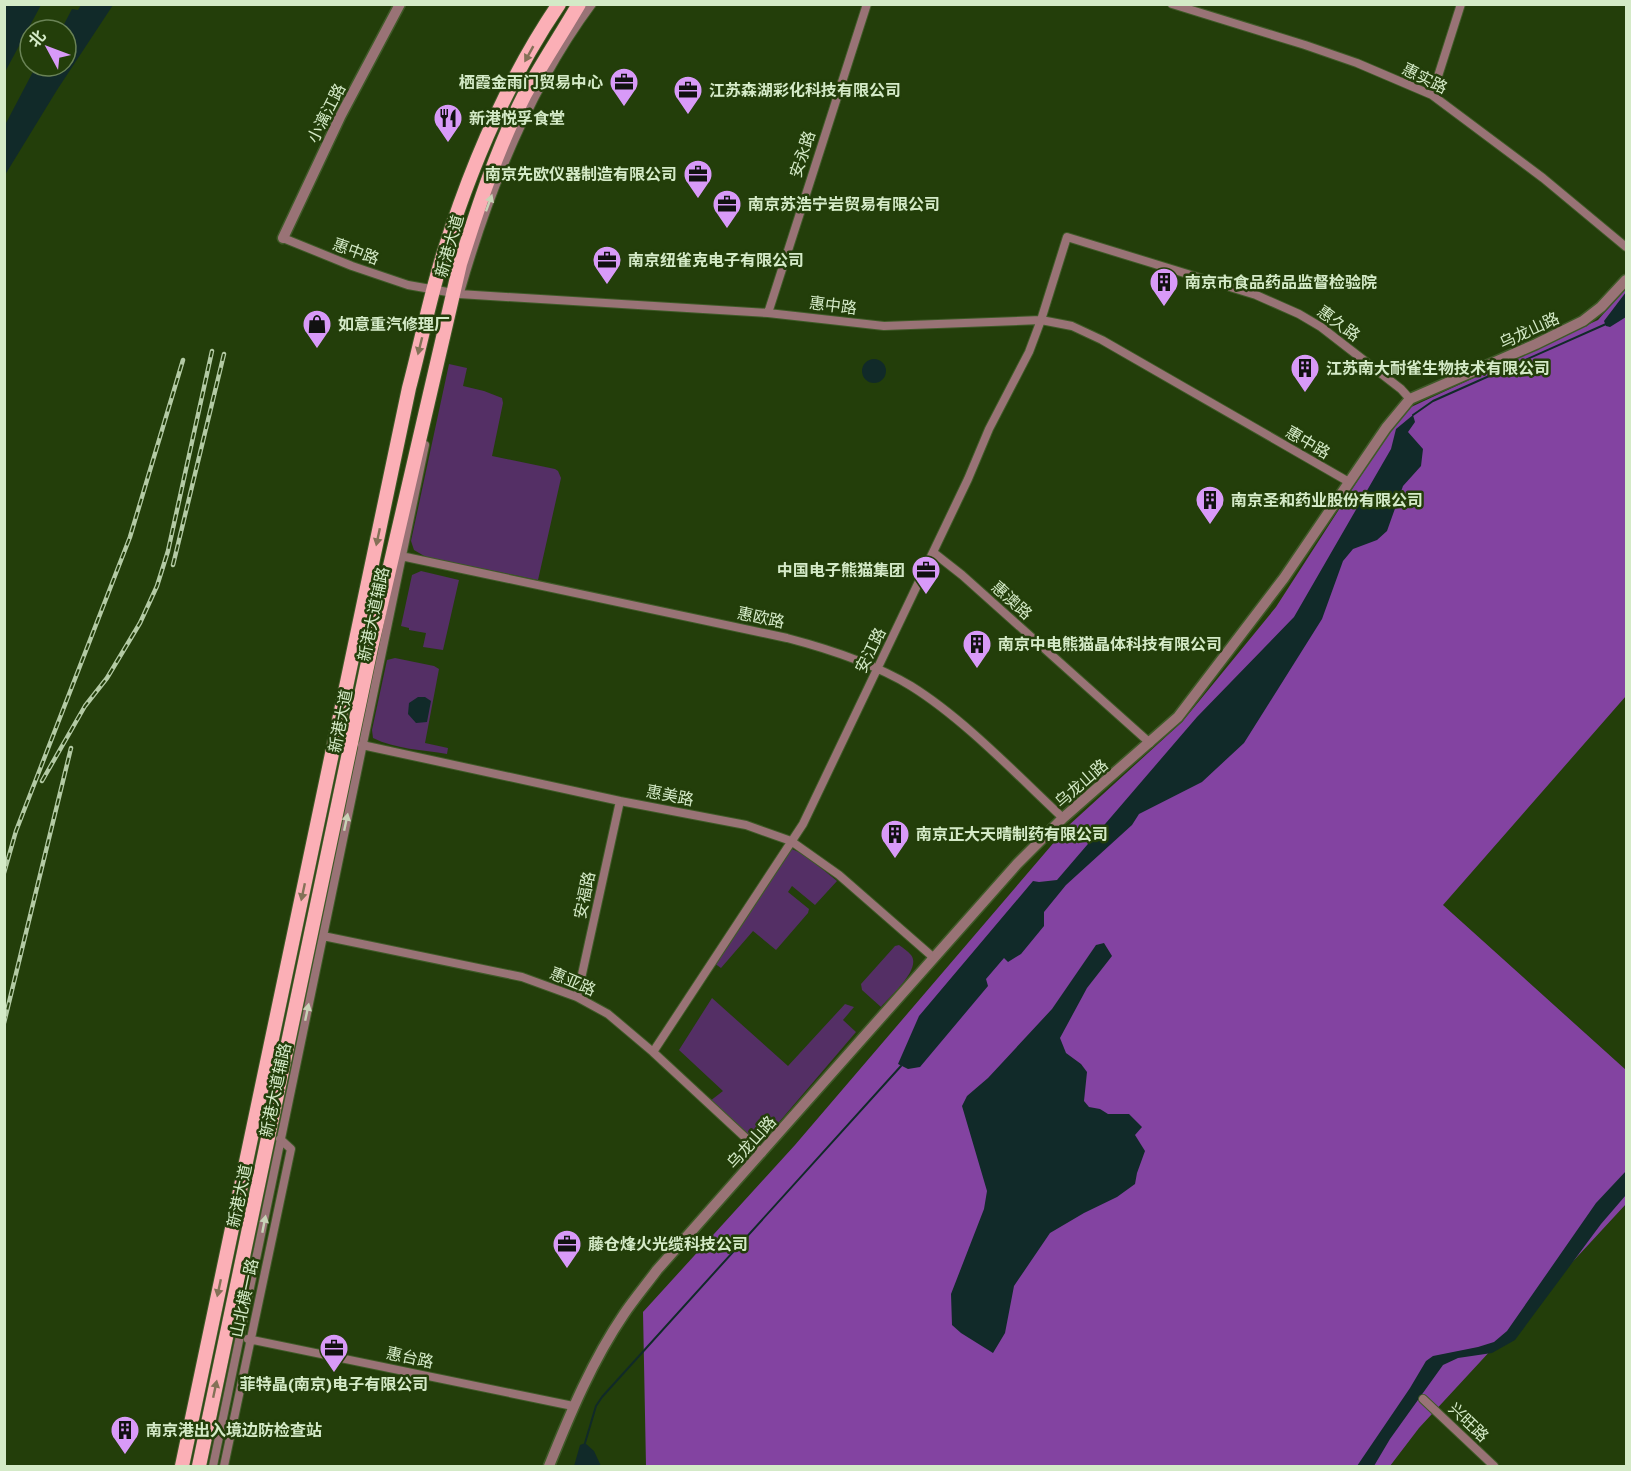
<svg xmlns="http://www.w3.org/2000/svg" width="1631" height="1471" font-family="'Work Sans','Noto Sans SC',sans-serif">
  <rect width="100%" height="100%" fill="#233e0a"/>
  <path fill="#542f65" d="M 449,364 L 467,368 L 463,386 L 484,391 L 502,398 L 503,403 L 492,456 L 555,469 L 558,471 L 561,478 L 538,580 L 426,557 L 414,550 L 411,541 Z
    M 421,571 L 459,580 L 443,650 L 423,647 L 426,633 L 409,630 L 409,628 L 401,626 L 412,575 Z
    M 395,658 L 434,666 L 439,669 L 425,743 L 448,748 L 447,754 C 423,750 395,749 373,738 L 372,730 L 387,660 Z
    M 792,849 L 805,855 L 837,881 L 815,905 L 792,886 L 788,892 L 809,909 L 808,913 L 776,950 L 753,931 L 721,968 L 714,963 L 785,854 Z
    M 899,945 C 903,948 908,951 911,955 C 922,969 890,996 881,1007 L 862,990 L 861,984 L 895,946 Z
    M 712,998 L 788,1066 L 845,1004 L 854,1007 L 843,1020 L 856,1032 L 762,1142 L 756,1143 L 710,1101 L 723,1091 L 679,1050 Z"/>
  <path fill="#8343a1" d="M 1626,288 L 1626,696 L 1443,905 L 1626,1070 L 1626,1204 L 1419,1428 L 1390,1466 L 646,1466 L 643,1312 L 795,1145 L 1068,826 L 1182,722 L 1276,607 L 1389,432 L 1409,408 L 1598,320 Z"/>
  <path fill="#112a29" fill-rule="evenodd" d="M 5,5 L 113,5 L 57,90 L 5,175 ZM 30,30 L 66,30 L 66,66 L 30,66 Z
    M 1626,292 L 1626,317 L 1610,327 L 1606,326 L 1604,321 Z
    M862 371a12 12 0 1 1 24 0a12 12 0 1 1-24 0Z
    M 1413,415 L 1415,422 L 1408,432 L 1423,449 L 1421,466 L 1403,486 L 1387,531 L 1377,540 L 1353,549 L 1343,561 L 1322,619 L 1244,743 L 1202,782 L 1139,814 L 1132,825 L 1066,885 L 1044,912 L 1044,926 L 1021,954 L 1008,962 L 1004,958 L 986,979 L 988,986 L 920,1067 L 908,1069 L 898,1064 L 919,1016 L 1033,881 L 1039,882 L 1057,880 L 1197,717 L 1294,617 L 1391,449 L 1396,429 Z
    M 418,697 L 425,697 L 431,701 L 427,722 L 416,723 L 408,714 L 409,703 Z
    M 1104,943 L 1112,956 L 1087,988 L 1060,1038 L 1066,1053 L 1081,1064 L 1087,1072 L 1084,1101 L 1089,1107 L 1100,1109 L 1108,1114 L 1129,1114 L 1142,1127 L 1135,1135 L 1145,1151 L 1137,1173 L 1135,1184 L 1117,1197 L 1084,1213 L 1050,1233 L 1014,1286 L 1005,1333 L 993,1353 L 961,1333 L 952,1325 L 951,1294 L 984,1209 L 987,1191 L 962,1106 L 967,1096 L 988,1078 L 1052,1009 L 1096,945 Z
    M 1626,1171 L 1626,1195 L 1601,1224 L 1515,1340 L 1492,1353 L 1458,1358 L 1443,1365 L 1390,1439 L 1374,1466 L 1357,1466 L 1410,1388 L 1426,1361 L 1433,1356 L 1478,1347 L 1494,1342 L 1507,1331 L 1596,1203 Z
    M 585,1443 L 594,1451 L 601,1466 L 574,1466 L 580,1445 Z"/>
  <path fill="#233e0a" d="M 41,5 L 81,5 L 78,10 L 72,9 L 61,30 L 30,30 L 30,66 L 36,66 L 5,125 L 5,72 Z"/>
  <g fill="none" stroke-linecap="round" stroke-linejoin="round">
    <path stroke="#112a29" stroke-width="2" d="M 1413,415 L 1433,401 L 1606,324
      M 585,1443 L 596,1406 L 602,1397 L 901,1066"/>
    <g stroke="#3f5a28" stroke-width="10">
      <path id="minor" d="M 1172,4 L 1305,45 L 1357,63 L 1432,95 L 1543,178 L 1626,247
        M 1432,95 L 1461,4
        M 283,238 L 352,266 L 408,285 L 459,294 L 768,313 L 884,326 L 1041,320 L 1072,326 L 1102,340 L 1349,482
        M 461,289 C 489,192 531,86 592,4
        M 768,313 L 867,4
        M 934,553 L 962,575 L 1150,743
        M 401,556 L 787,638 C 829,649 873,663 911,686 C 964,719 1016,774 1063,818
        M 362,745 L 620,801 L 746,825 L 791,841 L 839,875 L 934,958
        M 323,936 L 522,977 L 577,997 L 608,1014 L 653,1052 L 762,1153
        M 577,997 L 620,801
        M 653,1052 L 803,824 L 968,479 L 989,429 L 1029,352 L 1041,320 L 1067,237 L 1256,295 L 1299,314 L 1321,327 L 1401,389 L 1410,399
        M 248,1339 L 573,1406
        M 1423,1399 L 1494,1466
        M 213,1466 L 425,445
        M 224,1466 L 291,1149 L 280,1139"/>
    </g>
    <g stroke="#3f5a28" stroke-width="13">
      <path id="tertiary" d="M 283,238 L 340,117 L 400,4
        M 549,1466 C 570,1414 592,1361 624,1314 C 634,1299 646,1285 657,1270 L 1017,864 L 1063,818 L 1178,717 L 1284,578 L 1386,428 L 1410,399 L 1536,344 L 1583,321 L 1601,307 L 1626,280"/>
    </g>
    <g stroke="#3f5a28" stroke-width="16">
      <path id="primary" d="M 182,1466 L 409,388 C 421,343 430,296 444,252 C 471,166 508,79 559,4
        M 199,1466 L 371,648 L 460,264 C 478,207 497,149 524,96 C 541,65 561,35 579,4"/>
    </g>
    <use href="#minor" stroke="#997376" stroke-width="8"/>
    <use href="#tertiary" stroke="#997376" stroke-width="10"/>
    <use href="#primary" stroke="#fbafb6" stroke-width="14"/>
    <g stroke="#b3caa4" stroke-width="4.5">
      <path id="rail" d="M 173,565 L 224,354
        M 42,781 L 85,706 L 107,678 L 140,623 L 157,586 L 168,551 L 212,351
        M 4,873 L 16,831 L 130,537 L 183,360
        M 4,1023 L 71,748"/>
    </g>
    <use href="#rail" stroke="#233e0a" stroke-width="2" stroke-dasharray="7" stroke-linecap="butt"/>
  </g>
  <defs><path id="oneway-solid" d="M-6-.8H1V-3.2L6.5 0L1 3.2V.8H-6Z" transform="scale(1.5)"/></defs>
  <g fill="#847157">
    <use href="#oneway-solid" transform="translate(529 54) rotate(119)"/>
    <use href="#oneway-solid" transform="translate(420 346) rotate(104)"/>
    <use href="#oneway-solid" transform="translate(378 537) rotate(102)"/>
    <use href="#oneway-solid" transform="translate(303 892) rotate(102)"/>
    <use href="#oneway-solid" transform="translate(219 1288) rotate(102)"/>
    <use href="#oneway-solid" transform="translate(215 1389) rotate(-78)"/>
  </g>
  <g fill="#c8d2b7">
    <use href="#oneway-solid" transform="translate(489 203) rotate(-70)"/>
    <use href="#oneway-solid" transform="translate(346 822) rotate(-78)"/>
    <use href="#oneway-solid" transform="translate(307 1012) rotate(-78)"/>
    <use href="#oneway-solid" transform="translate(264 1224) rotate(-79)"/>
  </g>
  <defs>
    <g id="office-pin" transform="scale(1.5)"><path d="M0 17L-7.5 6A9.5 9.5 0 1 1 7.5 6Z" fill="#d89af8" stroke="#233e0a"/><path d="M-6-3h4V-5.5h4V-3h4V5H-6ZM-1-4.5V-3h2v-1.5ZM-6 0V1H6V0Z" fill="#111"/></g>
    <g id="restaurant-pin" transform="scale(1.5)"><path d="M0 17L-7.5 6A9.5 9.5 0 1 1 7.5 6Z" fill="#d89af8" stroke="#233e0a"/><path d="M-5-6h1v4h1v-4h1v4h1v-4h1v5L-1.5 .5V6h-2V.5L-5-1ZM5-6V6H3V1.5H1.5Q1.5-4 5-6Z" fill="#111"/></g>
    <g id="building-pin" transform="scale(1.5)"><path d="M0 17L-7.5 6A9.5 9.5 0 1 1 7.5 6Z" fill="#d89af8" stroke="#233e0a"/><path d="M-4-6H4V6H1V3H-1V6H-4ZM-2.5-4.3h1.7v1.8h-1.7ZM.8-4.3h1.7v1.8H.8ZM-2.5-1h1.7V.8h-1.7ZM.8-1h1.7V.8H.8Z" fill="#111"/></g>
    <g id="shop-pin" transform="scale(1.5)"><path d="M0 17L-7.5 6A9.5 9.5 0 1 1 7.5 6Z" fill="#d89af8" stroke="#233e0a"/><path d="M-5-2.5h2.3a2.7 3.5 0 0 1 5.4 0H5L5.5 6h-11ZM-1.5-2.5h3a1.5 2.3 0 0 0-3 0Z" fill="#111"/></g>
  </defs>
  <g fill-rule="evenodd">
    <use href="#office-pin" x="624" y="82"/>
    <use href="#office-pin" x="688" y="90"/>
    <use href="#restaurant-pin" x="448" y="118"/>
    <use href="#office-pin" x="698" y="174"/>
    <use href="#office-pin" x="727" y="204"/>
    <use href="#office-pin" x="607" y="260"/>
    <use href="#building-pin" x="1164" y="282"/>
    <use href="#shop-pin" x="317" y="324"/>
    <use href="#building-pin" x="1305" y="368"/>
    <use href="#building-pin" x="1210" y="500"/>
    <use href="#office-pin" x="926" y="570"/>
    <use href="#building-pin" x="977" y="644"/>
    <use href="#building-pin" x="895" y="834"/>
    <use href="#office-pin" x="567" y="1244"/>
    <use href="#office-pin" x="334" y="1348"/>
    <use href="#building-pin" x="125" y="1430"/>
  </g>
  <g text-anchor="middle" stroke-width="5" stroke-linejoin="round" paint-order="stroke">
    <g font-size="16" fill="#d4eac7" stroke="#233e0a">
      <text transform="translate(1425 78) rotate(26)" y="6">惠实路</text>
      <text transform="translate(326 113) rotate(-63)" y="6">小漓江路</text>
      <text transform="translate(802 154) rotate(-72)" y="6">安永路</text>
      <text transform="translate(449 246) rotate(-74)" y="6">新港大道</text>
      <text transform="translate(356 251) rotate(20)" y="6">惠中路</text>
      <text transform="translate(833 305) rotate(7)" y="6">惠中路</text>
      <text transform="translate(1339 323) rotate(36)" y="6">惠久路</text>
      <text transform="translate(1529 330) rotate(-25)" y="6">乌龙山路</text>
      <text transform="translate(1308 442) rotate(30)" y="6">惠中路</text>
      <text transform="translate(1012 600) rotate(42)" y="6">惠澳路</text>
      <text transform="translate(373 614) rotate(-78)" y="6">新港大道辅路</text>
      <text transform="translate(761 617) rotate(12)" y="6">惠欧路</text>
      <text transform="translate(870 650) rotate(-64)" y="6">安江路</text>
      <text transform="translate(340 721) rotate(-79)" y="6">新港大道</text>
      <text transform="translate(1081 783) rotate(-41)" y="6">乌龙山路</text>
      <text transform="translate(670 795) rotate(11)" y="6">惠美路</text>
      <text transform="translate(584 895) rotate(-78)" y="6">安福路</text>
      <text transform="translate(573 981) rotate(23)" y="6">惠亚路</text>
      <text transform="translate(275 1090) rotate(-78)" y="6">新港大道辅路</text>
      <text transform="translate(751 1142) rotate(-48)" y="6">乌龙山路</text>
      <text transform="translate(239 1196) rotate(-78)" y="6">新港大道</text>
      <text transform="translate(244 1298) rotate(-78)" y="6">山北横一路</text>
      <text transform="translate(410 1357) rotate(12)" y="6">惠台路</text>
      <text transform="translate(1469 1422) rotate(44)" y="6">兴旺路</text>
    </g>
    <g font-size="16" font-weight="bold" fill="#d4eac7" stroke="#233e0a" text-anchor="start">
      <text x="603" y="88" text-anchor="end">栖霞金雨门贸易中心</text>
      <text x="709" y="96">江苏森湖彩化科技有限公司</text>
      <text x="469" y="124">新港悦孚食堂</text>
      <text x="677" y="180" text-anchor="end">南京先欧仪器制造有限公司</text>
      <text x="748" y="210">南京苏浩宁岩贸易有限公司</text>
      <text x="628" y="266">南京纽雀克电子有限公司</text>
      <text x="1185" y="288">南京市食品药品监督检验院</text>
      <text x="338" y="330">如意重汽修理厂</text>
      <text x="1326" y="374">江苏南大耐雀生物技术有限公司</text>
      <text x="1231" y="506">南京圣和药业股份有限公司</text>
      <text x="905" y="576" text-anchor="end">中国电子熊猫集团</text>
      <text x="998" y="650">南京中电熊猫晶体科技有限公司</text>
      <text x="916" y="840">南京正大天晴制药有限公司</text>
      <text x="588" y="1250">藤仓烽火光缆科技公司</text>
      <text x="334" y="1390" text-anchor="middle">菲特晶(南京)电子有限公司</text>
      <text x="146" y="1436">南京港出入境边防检查站</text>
    </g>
  </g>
  <rect width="1631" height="1471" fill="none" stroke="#d4eac7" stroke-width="12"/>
  <g transform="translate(48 48) rotate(311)"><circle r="28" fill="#233e0a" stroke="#6a8356" stroke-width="1.5"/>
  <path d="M0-4.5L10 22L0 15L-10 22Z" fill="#d89af8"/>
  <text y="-9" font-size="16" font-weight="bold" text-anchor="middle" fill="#d4eac7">北</text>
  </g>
</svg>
